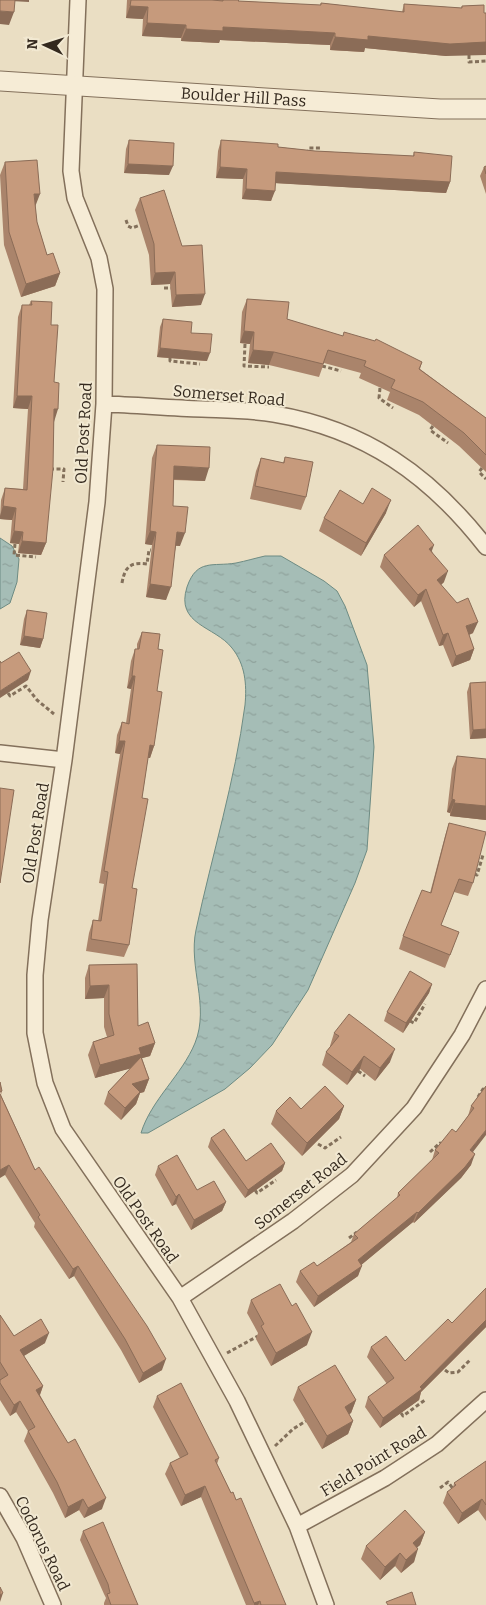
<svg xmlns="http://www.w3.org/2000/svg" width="486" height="1605" font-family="Bitter,serif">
  <defs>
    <pattern id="water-ripples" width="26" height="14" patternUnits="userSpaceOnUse" patternTransform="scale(1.25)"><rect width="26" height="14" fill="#a5bdb6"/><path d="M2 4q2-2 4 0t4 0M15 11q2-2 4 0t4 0" fill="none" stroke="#8fa29c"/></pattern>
  </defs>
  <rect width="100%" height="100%" fill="#eadec3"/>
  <path fill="url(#water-ripples)" stroke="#6d8b83" d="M 0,538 L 12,546 L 19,559 L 17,582 L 10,603 L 0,609 Z
    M 265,556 L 281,556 L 324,581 L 337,591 L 345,606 L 367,665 L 374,747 L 367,850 L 355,883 L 308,990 L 272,1045 L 250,1068 L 225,1089 L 148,1133 L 141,1133 C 151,1100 182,1075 195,1043 C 210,1006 188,967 196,930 C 212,855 235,781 245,705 C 247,684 245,664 232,648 C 215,626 175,625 187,587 C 197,558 213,567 236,563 C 246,561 256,558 265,556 Z"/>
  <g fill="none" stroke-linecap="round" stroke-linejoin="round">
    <g stroke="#83705b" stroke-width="18">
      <path id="minor" d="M 78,0 L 71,171 L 75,198 L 99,258 L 105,289 L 104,404 L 97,502 L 64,760 L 40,920 L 35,975 L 35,1033 L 45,1083 L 63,1129 L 180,1298 L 237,1401 L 297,1526 L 326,1605
        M 104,404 C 137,405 169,408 202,409 C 226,410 250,410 274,414 C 365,429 430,475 486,547
        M 0,753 L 64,760
        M 180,1298 L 293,1221 L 352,1175 L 414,1108 L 462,1035 L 486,989
        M 0,1496 L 24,1538 L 53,1605
        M 297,1526 L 385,1478 L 437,1444 L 486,1400"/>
    </g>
    <g stroke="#83705b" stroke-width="21">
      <g id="tertiary">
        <path id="s1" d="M 0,81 L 440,109 L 486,109"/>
      </g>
    </g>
    <path stroke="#83705b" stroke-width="3" stroke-dasharray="4 2.5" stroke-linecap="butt" d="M 469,55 L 469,62 L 486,61
      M 308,154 L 309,148 L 321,148
      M 126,220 L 128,226 L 132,228 L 140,225
      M 164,288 L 171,288
      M 245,344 L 244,366 L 269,367
      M 170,358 L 170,361 L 200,364
      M 322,366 L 341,371
      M 380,388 L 379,398 L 393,408
      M 433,426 L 430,430 L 448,443
      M 482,468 L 479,472 L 486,479
      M 50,469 L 64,469 L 63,482
      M 15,544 L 14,555 L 36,557
      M 122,583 C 125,566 131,562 147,564 L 149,550 L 151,550
      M 8,693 L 10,696 L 26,686 L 37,700 L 54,714
      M 474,874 L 477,875 L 483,855
      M 410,1021 L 414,1023 L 425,1004
      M 358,1071 L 365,1076
      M 478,1097 L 483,1089 L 485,1091
      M 318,1144 L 325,1148 L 341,1137
      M 430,1152 L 440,1143 L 443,1145
      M 255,1190 L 257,1193 L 276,1180
      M 349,1238 L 357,1232
      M 227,1353 L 258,1336
      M 445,1370 L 449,1373 L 458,1372 L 471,1359
      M 401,1413 L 403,1416 L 425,1400
      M 275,1446 L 293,1429 L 306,1421
      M 440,1488 L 448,1482 L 454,1490"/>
    <use href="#minor" stroke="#f6ecd6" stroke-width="15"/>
    <use href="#tertiary" stroke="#f6ecd6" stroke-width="19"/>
  </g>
  <path fill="#aa846b" d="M 127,0 L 239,0 L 238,1 L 320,5 L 321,3 L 402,12 L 404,4 L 461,8 L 462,6 L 484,5 L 446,56 L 365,48 L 364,52 L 330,50 L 330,45 L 220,40 L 219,43 L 181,41 L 181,38 L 142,36 L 143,19 L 126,18 Z
    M 129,140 L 169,175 L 124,173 L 126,149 Z
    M 221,140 L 278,147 L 315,151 L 413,156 L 414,152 L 450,182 L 446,193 L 276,183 L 271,201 L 242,199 L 243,179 L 216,178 L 218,151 Z
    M 5,162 L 35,205 L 37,222 L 47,255 L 60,273 L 55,286 L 21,297 L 4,245 L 0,175 Z
    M 486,166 L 486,194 L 480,176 L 484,167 Z
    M 140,198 L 201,305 L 172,307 L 170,284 L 151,285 L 149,255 L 135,210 Z
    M 247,299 L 287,319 L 422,362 L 420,369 L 486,418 L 486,472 L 459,446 L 419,415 L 387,400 L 390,392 L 359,378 L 361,373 L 324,363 L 319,377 L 269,365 L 248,363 L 250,344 L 240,343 L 242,312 Z
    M 31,301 L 51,325 L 54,382 L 54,422 L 46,543 L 41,555 L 18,553 L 19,544 L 10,543 L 12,520 L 0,519 L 1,500 L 5,488 L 23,489 L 28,409 L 13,408 L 18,317 L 22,305 L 29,305 Z
    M 163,319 L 191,333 L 207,361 L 157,357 L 160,327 Z
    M 157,445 L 205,481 L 174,480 L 173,506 L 180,546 L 176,546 L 166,600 L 146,597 L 152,545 L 145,544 L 152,458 Z
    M 285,457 L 306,497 L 301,510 L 250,499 L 256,471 L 261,458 L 283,463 Z
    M 363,504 L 386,513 L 361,556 L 319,531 L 324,518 Z
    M 432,551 L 444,582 L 441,585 L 473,633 L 469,635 L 474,649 L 470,660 L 452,667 L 443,645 L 439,646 L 421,601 L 414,607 L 380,567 L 384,555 Z
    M 27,610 L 43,639 L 40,648 L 20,645 L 24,619 Z
    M 142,632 L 158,649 L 157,691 L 154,746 L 150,758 L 148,758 L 142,798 L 132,888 L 129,945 L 124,957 L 86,951 L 89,933 L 93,920 L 98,921 L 104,884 L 99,883 L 120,754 L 115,753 L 117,735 L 122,722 L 126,723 L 131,689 L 127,688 L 131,661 L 135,649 L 137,649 L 137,644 Z
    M 486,682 L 486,738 L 470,739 L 467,692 L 470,683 Z
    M 457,756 L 486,820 L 450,816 L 450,813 L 447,812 L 452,769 Z
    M 449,823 L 473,883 L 468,896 L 454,892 L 441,925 L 454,945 L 445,968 L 399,949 L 403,936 L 430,893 L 445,836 Z
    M 137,964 L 138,1026 L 155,1043 L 150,1056 L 142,1058 L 149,1079 L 144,1092 L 140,1093 L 136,1104 L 121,1120 L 104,1104 L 108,1092 L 131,1068 L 95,1078 L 88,1055 L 93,1042 L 107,1037 L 104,1027 L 104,998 L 85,999 L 85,978 L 89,965 Z
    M 432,984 L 429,993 L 403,1033 L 384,1021 L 387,1012 Z
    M 334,1033 L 390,1062 L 375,1081 L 360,1069 L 347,1085 L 322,1065 L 326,1052 L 331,1046 L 330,1046 Z
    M 0,1082 L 2,1091 L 1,1095 L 35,1170 L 162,1370 L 139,1383 L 121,1350 L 74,1276 L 69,1279 L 34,1227 L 35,1223 L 5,1175 Z
    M 486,1086 L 473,1152 L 471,1165 L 461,1178 L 414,1223 L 413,1222 L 361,1265 L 358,1276 L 314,1307 L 296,1282 L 300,1271 L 317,1266 L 351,1242 L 354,1234 L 397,1198 L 398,1193 L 432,1160 L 435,1150 L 456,1132 L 468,1116 L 471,1106 Z
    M 344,1106 L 339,1119 L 302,1156 L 271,1124 L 276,1111 Z
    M 211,1138 L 246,1161 L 285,1163 L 282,1171 L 245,1198 L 208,1147 Z
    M 158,1166 L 197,1190 L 226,1202 L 222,1211 L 191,1230 L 176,1204 L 172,1206 L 155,1175 Z
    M 486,1288 L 486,1327 L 421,1392 L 419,1400 L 380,1428 L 365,1407 L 368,1397 L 387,1384 L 367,1357 L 371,1347 L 405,1361 L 452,1323 Z
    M 251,1300 L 307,1345 L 271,1366 L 256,1339 L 258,1333 L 247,1313 Z
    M 0,1315 L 14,1336 L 45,1343 L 24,1356 L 43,1386 L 40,1395 L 102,1509 L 84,1518 L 79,1510 L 65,1518 L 53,1493 L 24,1441 L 28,1431 L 16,1412 L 10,1416 L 0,1400 Z
    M 298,1387 L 356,1400 L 351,1413 L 349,1414 L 353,1421 L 348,1434 L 322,1449 L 293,1400 Z
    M 157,1396 L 219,1458 L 217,1464 L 286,1605 L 246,1605 L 201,1497 L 181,1506 L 165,1474 L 170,1463 L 180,1458 L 153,1407 Z
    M 486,1461 L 486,1521 L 478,1510 L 458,1524 L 443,1503 L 447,1492 L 453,1488 L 454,1483 Z
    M 83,1531 L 138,1605 L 104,1605 L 104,1603 L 106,1598 L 104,1594 L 80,1540 Z
    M 425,1532 L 420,1545 L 417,1547 L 414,1562 L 401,1573 L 395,1566 L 380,1580 L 361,1559 L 366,1546 Z"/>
  <path fill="#8b6c57" d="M 11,0 L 29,0 L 29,2 L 11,1 Z
    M 130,6 L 148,7 L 143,19 L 126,18 Z
    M 0,11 L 14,12 L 9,25 L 0,24 Z
    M 147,23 L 186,25 L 181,38 L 142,36 Z
    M 223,27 L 335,33 L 330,45 L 220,40 L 219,43 L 181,41 L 186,29 Z
    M 368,36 L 486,42 L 486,55 L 446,56 L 365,48 L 364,52 L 330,50 L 335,37 Z
    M 128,164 L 173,166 L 169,175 L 124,173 Z
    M 220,167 L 247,169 L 243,179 L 216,178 Z
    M 276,172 L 450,182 L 446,193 L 273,183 Z
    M 246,189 L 275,191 L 271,201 L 242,199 Z
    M 34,194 L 40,194 L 35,207 Z
    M 175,272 L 170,284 L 151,285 L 155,273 Z
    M 60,273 L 55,286 L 21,297 L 26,284 Z
    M 205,294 L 201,305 L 172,307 L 176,295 Z
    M 244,331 L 254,332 L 250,344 L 240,343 Z
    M 160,348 L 210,353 L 207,361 L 157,357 Z
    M 253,350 L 274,352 L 269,365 L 248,363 Z
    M 17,396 L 32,396 L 28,409 L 13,408 Z
    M 54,409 L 58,409 L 54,422 Z
    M 174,466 L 209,468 L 205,481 L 169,479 Z
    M 391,500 L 386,513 L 361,556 L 366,543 Z
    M 3,506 L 16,508 L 12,520 L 0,519 L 0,516 Z
    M 14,531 L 23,532 L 19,544 L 10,543 Z
    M 150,531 L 156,532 L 152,545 L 145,544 Z
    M 177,532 L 185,533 L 180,546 L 172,545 Z
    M 22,541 L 46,543 L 41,555 L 18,553 Z
    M 434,545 L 430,556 L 429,549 Z
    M 448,571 L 444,582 L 433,592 L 437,580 Z
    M 150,584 L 171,587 L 166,600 L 146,597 Z
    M 426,589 L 421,601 L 414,607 L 418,595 Z
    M 478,622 L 473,633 L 461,638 L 466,626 Z
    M 448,633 L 443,645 L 439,646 L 443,635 Z
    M 24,636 L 43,639 L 40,648 L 20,645 Z
    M 474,649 L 470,660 L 452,667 L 456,656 Z
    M 31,671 L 28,680 L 0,698 L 0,691 Z
    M 132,676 L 135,676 L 131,689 L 127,688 Z
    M 486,729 L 486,738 L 470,739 L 473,730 Z
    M 119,741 L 125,741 L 120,754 L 115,753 Z
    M 150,745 L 154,746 L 150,758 L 145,758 Z
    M 452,799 L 455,800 L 450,813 L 447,812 Z
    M 454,803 L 486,806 L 486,820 L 450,816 Z
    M 432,984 L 429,993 L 403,1033 L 406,1023 Z
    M 109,985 L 104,998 L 85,999 L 90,986 Z
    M 155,1043 L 150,1056 L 139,1059 L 136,1067 L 95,1078 L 100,1065 L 139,1048 Z
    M 395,1049 L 390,1062 L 375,1081 L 380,1068 Z
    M 364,1056 L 360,1069 L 347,1085 L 352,1072 Z
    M 149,1079 L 144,1092 L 140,1093 L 136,1104 L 121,1120 L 125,1108 L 132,1084 Z
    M 344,1106 L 339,1119 L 302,1156 L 307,1143 Z
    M 486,1130 L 486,1135 L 466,1161 L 470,1150 Z
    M 475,1154 L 471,1165 L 461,1178 L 414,1223 L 418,1213 Z
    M 285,1163 L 282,1171 L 245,1198 L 248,1190 Z
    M 9,1165 L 5,1175 L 0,1178 L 0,1170 Z
    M 179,1194 L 176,1204 L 172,1206 L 176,1197 Z
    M 226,1202 L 222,1211 L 191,1230 L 194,1220 Z
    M 417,1212 L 413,1222 L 354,1271 L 358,1260 Z
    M 78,1266 L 74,1276 L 69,1279 L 73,1269 Z
    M 362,1266 L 358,1276 L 314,1307 L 318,1296 Z
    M 486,1320 L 486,1327 L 421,1392 L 419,1400 L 380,1428 L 383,1418 L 420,1387 Z
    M 312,1332 L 307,1345 L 271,1366 L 276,1353 Z
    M 49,1333 L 45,1343 L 17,1360 L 20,1350 Z
    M 166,1359 L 162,1370 L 139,1383 L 143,1373 Z
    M 43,1386 L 39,1397 L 36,1390 Z
    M 356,1400 L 351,1413 L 340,1420 L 345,1407 Z
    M 20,1401 L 16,1412 L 10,1416 L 14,1405 Z
    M 353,1421 L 348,1434 L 322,1449 L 327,1436 Z
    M 205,1486 L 201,1497 L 181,1506 L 185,1495 Z
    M 106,1498 L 102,1509 L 84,1518 L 88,1508 Z
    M 83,1499 L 79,1510 L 65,1518 L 68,1507 Z
    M 482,1499 L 478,1510 L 458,1524 L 462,1513 Z
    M 425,1532 L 420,1545 L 408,1556 L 413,1543 Z
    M 418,1549 L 414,1562 L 401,1573 L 406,1560 Z
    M 400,1553 L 395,1566 L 380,1580 L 385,1567 Z
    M 3,1593 L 0,1602 L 0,1595 Z
    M 260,1601 L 258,1605 L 254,1605 L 254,1603 Z"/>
  <path fill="#c69a7c" stroke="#8b6c57" d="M 0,0 L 15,0 L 14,12 L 0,11 Z
    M 131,0 L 212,0 L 223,1 L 223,0 L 239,0 L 238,1 L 321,5 L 321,3 L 404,12 L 404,4 L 462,8 L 462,6 L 484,5 L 484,13 L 486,13 L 486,42 L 450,44 L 368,36 L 368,40 L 335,37 L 335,33 L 223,27 L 223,31 L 186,29 L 186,25 L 147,23 L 148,7 L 130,6 Z
    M 129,140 L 174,143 L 173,166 L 128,164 Z
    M 221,140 L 278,144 L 278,147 L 315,151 L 414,156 L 414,152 L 452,156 L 450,182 L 276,172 L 275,191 L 246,189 L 247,169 L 220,167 Z
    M 37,160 L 40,194 L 34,194 L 37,222 L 47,255 L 53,253 L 60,273 L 26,284 L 9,232 L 5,162 Z
    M 486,166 L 486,174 L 484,167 Z
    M 164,190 L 182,246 L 202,245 L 205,294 L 176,295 L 175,272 L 155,273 L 154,244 L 140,198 Z
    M 247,299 L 289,302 L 287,319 L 343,336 L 344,332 L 375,341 L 376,339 L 422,362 L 419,369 L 486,418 L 486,455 L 464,433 L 423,402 L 391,388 L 395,380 L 364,366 L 366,361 L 328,350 L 323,364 L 274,352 L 253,350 L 254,332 L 244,331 Z
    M 31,301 L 52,302 L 51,325 L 58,325 L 54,382 L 59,383 L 58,409 L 54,409 L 53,469 L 46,543 L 22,541 L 23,532 L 14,531 L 16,508 L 3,506 L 5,488 L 27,490 L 32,396 L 17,396 L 22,305 L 32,305 Z
    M 163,319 L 192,322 L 191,333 L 212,334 L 210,353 L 160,348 Z
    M 157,445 L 210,447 L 209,468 L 174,466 L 173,506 L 188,507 L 185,533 L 177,532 L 171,587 L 150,584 L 156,532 L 150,531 Z
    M 285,457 L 313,462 L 306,497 L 255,486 L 261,458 L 284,463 Z
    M 372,488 L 391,500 L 366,543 L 324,518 L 340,490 L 363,504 Z
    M 418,525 L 434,545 L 429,549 L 448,571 L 437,580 L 457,603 L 468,598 L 478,622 L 466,626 L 474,649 L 456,656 L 448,633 L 443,635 L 426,589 L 418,595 L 384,555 Z
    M 27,610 L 47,613 L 43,639 L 24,636 Z
    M 142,632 L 160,634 L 158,649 L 163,650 L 157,691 L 162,692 L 154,746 L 150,745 L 142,798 L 148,799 L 132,888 L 137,889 L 129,945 L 91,939 L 93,920 L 101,921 L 108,872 L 104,871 L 125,741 L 119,741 L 122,722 L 129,724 L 135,676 L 132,676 L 135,649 L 139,649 Z
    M 19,652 L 31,671 L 0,691 L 0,661 L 1,663 Z
    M 486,682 L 486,729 L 473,730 L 470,683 Z
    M 457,756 L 486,759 L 486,806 L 454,803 L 455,800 L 452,799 Z
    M 0,788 L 14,790 L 0,883 Z
    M 449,823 L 486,832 L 473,883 L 459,879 L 441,925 L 459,932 L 450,955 L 403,936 L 422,890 L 431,893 Z
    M 137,964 L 138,1026 L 148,1022 L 155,1043 L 139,1048 L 141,1054 L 100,1065 L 93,1042 L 114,1035 L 109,1014 L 109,985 L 90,986 L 89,965 Z
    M 410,971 L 432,984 L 406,1023 L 387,1012 Z
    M 349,1014 L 395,1049 L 380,1068 L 364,1056 L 352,1072 L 326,1052 L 339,1036 L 334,1033 Z
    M 141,1057 L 149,1079 L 132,1084 L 140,1092 L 125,1108 L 108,1092 Z
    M 0,1082 L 2,1091 L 0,1092 Z
    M 325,1086 L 344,1106 L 307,1143 L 276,1111 L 290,1097 L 301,1109 Z
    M 486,1086 L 486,1130 L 470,1150 L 475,1154 L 465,1167 L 418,1213 L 417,1212 L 358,1260 L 362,1266 L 318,1296 L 300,1271 L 314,1262 L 317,1266 L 358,1238 L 354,1234 L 400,1195 L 398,1193 L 439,1153 L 435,1150 L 452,1129 L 456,1132 L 474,1108 L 471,1106 Z
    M 0,1094 L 35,1170 L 39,1167 L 147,1326 L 166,1359 L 143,1373 L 125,1339 L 78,1266 L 73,1269 L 38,1217 L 40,1215 L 9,1165 L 0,1170 Z
    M 224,1129 L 246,1161 L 271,1143 L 285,1163 L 248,1190 L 211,1138 Z
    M 177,1155 L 197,1190 L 214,1181 L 226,1202 L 194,1220 L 179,1194 L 176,1197 L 158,1166 Z
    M 280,1284 L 292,1306 L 296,1303 L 312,1332 L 276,1353 L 261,1326 L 264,1324 L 251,1300 Z
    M 486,1288 L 486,1320 L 420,1387 L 422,1389 L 383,1418 L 368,1397 L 394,1378 L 371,1347 L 386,1336 L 405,1361 L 448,1319 L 452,1323 Z
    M 0,1315 L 14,1336 L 41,1319 L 49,1333 L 20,1350 L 43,1386 L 36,1390 L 68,1443 L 75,1439 L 106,1498 L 88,1508 L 83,1499 L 68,1507 L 57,1482 L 28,1431 L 35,1427 L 20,1401 L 14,1405 L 0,1383 L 0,1380 L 8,1375 L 0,1362 Z
    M 335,1365 L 356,1400 L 345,1407 L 353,1421 L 327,1436 L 298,1387 Z
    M 181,1383 L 219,1458 L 215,1460 L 231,1493 L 233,1492 L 236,1500 L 241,1498 L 286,1605 L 261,1605 L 260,1601 L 254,1603 L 205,1486 L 185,1495 L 170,1463 L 188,1454 L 157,1396 Z
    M 486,1461 L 486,1505 L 482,1499 L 462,1513 L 447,1492 L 456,1485 L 454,1483 Z
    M 405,1510 L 425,1532 L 413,1543 L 418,1549 L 406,1560 L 400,1553 L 385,1567 L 366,1546 Z
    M 103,1522 L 138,1605 L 111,1605 L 107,1594 L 110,1593 L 108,1584 L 83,1531 Z
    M 0,1587 L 3,1593 L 0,1595 Z
    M 412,1592 L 416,1605 L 388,1605 L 386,1602 Z"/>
  <g text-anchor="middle" stroke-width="4" stroke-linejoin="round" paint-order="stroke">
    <g font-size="16" fill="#34291e" stroke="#f2e9d2">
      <text dy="6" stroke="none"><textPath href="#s1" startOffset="244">Boulder Hill Pass</textPath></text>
      <text transform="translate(229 395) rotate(5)" y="6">Somerset Road</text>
      <text transform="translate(83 433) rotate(-87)" y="6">Old Post Road</text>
      <text transform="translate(35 833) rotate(-81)" y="6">Old Post Road</text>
      <text transform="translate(300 1191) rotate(-38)" y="6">Somerset Road</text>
      <text transform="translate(146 1219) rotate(55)" y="6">Old Post Road</text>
      <text transform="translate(373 1461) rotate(-31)" y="6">Field Point Road</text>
      <text transform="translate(43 1543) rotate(64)" y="6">Codorus Road</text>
    </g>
  </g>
  <g transform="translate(45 45) rotate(274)" stroke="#f2e9d2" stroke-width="4" paint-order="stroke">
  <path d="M0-4L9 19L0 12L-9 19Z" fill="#34291e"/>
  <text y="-8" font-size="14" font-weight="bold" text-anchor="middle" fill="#34291e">N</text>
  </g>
</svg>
